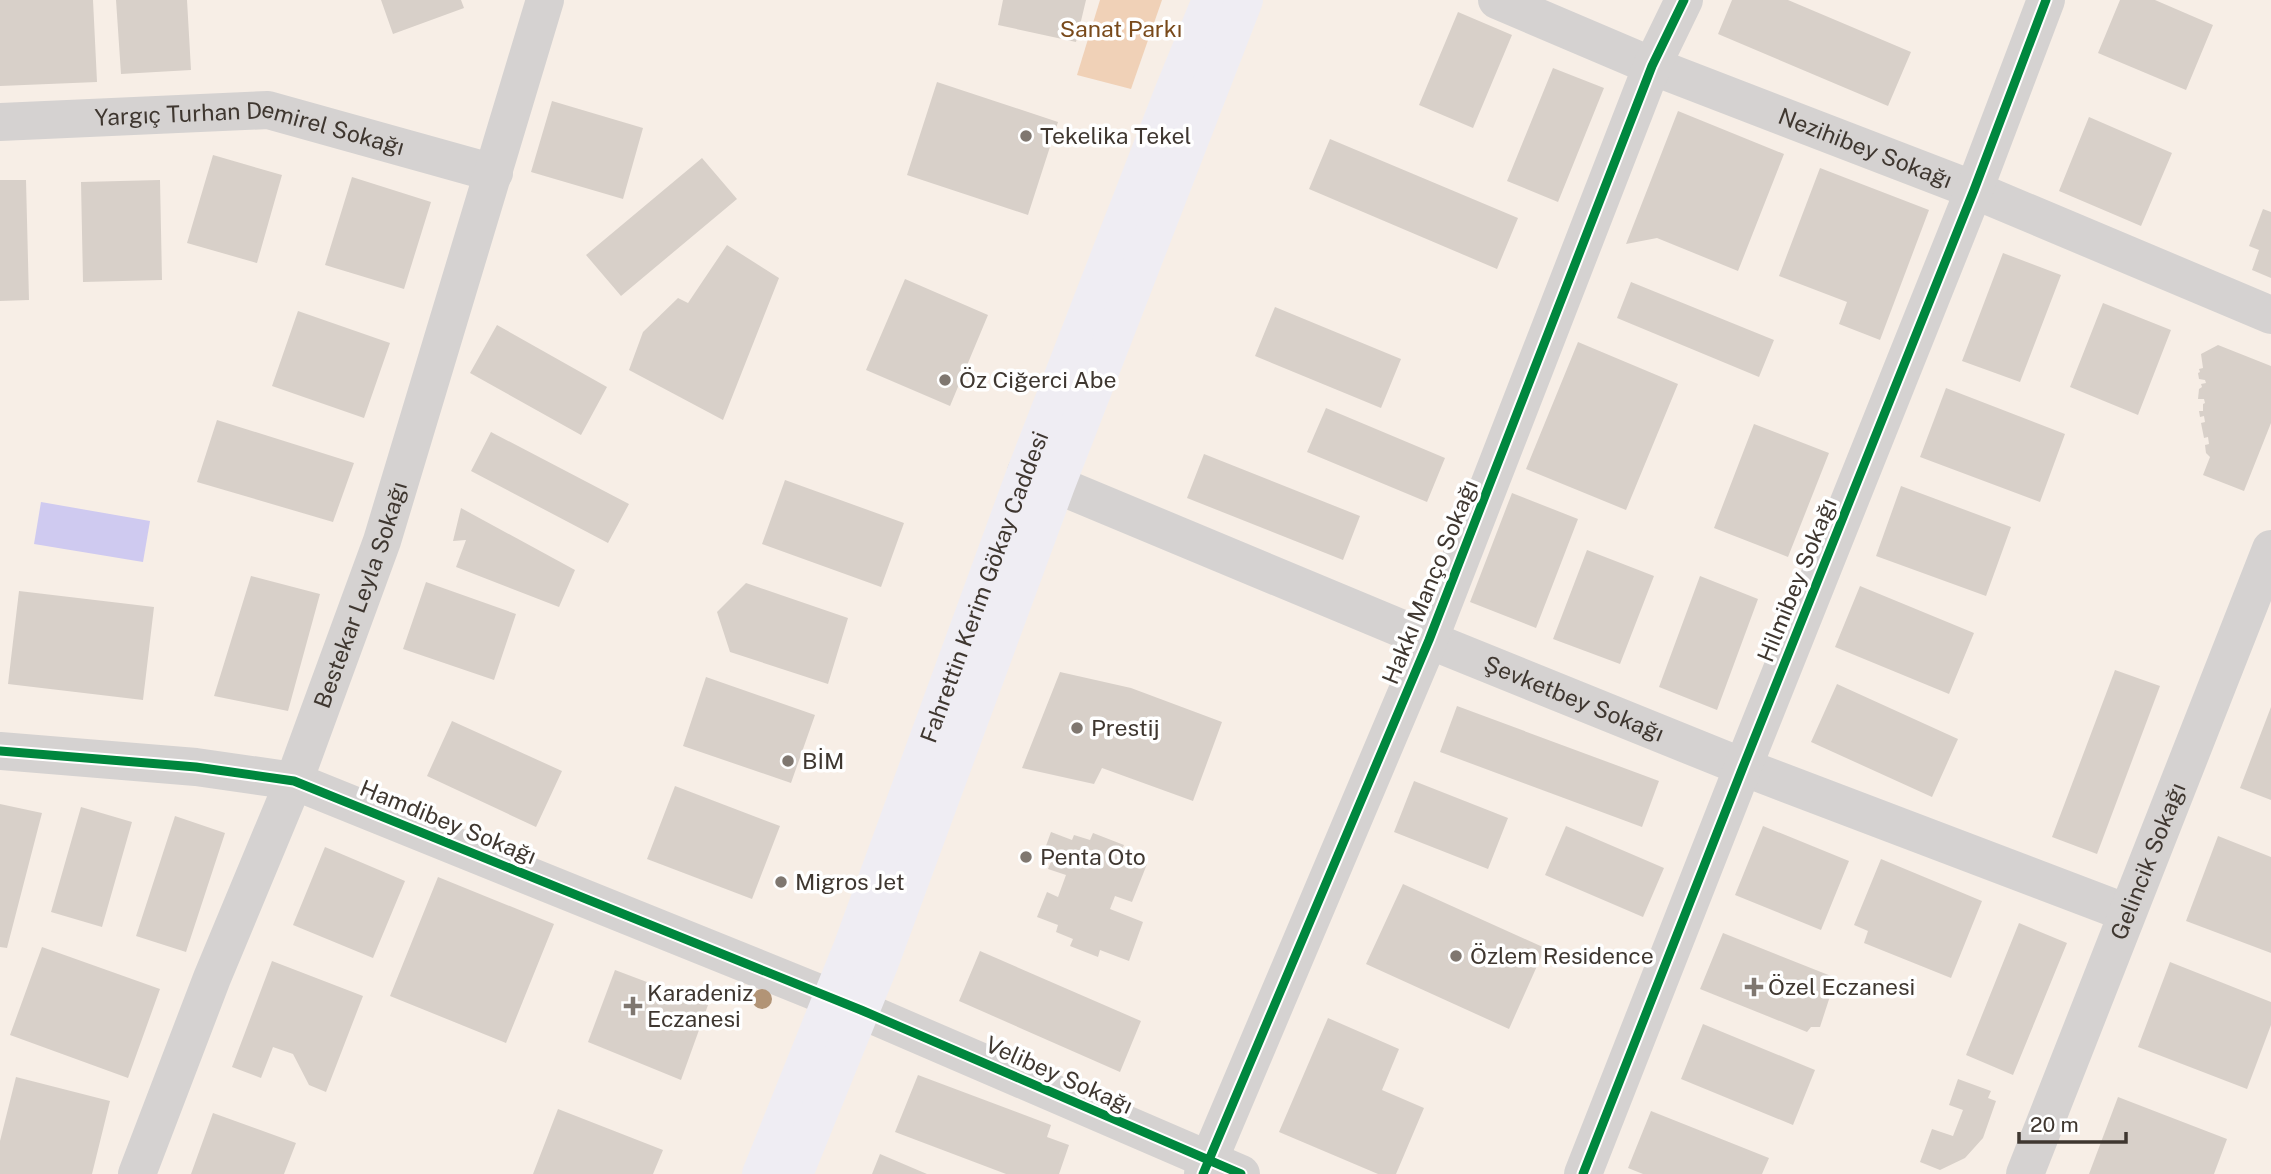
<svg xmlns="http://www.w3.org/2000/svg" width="2271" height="1174" font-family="'Public Sans',sans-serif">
  <rect width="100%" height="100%" fill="#f7eee6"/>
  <path fill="#f0d1b7" d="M 1100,0 L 1162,0 L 1131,89 L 1077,75 Z"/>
  <path fill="#cfcaf0" d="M 41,502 L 150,521 L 143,562 L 34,544 Z"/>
  <path fill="#d8d0c9" d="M 0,0 L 93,0 L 97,82 L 0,86 Z
    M 116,0 L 187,0 L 191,70 L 121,74 Z
    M 381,0 L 461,0 L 464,8 L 393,34 Z
    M 1003,0 L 1086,0 L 1076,42 L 998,25 Z
    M 1732,0 L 1788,0 L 1911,52 L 1888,106 L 1718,34 Z
    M 2120,0 L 2155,0 L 2213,25 L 2186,90 L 2098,53 Z
    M 1458,12 L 1512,35 L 1473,128 L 1419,105 Z
    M 1553,68 L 1604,88 L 1558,202 L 1507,181 Z
    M 937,82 L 1058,122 L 1028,215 L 907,175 Z
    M 552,101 L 643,128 L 623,199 L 531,172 Z
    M 1678,111 L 1784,154 L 1738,271 L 1657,238 L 1626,244 Z
    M 2089,117 L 2172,153 L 2141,226 L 2059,191 Z
    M 1330,139 L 1518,218 L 1497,269 L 1309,189 Z
    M 213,155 L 282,175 L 257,263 L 187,243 Z
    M 702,158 L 737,199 L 621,296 L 586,255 Z
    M 1820,168 L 1929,210 L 1880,340 L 1839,324 L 1847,302 L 1779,276 Z
    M 352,177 L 431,202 L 404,289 L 325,265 Z
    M 0,180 L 26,180 L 29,300 L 0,301 Z
    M 160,180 L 162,280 L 83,282 L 81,182 Z
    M 2263,209 L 2271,212 L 2271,278 L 2252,270 L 2259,250 L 2249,246 Z
    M 727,245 L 779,278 L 723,420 L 629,370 L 643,332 L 678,298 L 688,303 Z
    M 2003,253 L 2061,275 L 2020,382 L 1962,361 Z
    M 905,279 L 988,315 L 950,406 L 866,370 Z
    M 1631,282 L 1774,340 L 1759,377 L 1617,318 Z
    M 2103,303 L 2171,330 L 2138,415 L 2070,387 Z
    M 1275,307 L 1401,359 L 1381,408 L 1255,356 Z
    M 298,311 L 390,343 L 364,418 L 272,386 Z
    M 497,325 L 607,387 L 581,435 L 470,373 Z
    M 1578,342 L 1678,384 L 1626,510 L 1526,469 Z
    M 2218,345 L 2271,366 L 2271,423 L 2244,491 L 2203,475 L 2210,457 L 2206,453 L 2205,445 L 2209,444 L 2208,437 L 2204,438 L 2201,423 L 2205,422 L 2204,416 L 2200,417 L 2199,411 L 2203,411 L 2203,404 L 2205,403 L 2204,399 L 2198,399 L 2199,389 L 2202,387 L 2201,384 L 2206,383 L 2205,380 L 2199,379 L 2198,373 L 2200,372 L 2199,369 L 2203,368 L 2201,354 Z
    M 1946,388 L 2065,434 L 2040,502 L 1920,457 Z
    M 1326,408 L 1445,458 L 1427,502 L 1307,452 Z
    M 217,420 L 354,463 L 333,522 L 197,482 Z
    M 1754,424 L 1829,453 L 1788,557 L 1714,528 Z
    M 491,432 L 629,504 L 608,543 L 471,471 Z
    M 1204,454 L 1360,516 L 1343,560 L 1187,498 Z
    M 785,480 L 904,523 L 881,587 L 762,544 Z
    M 1901,486 L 2011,527 L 1986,596 L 1876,556 Z
    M 1512,493 L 1578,519 L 1536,628 L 1470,602 Z
    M 461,508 L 575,570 L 559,607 L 456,567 L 466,540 L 453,541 Z
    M 1587,550 L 1654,576 L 1620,664 L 1553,639 Z
    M 251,576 L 320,594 L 288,711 L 214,696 Z
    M 1700,576 L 1758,599 L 1717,710 L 1659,687 Z
    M 426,582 L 516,614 L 494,680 L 403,649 Z
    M 746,583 L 848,618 L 828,684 L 730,652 L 717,612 Z
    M 1860,586 L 1974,633 L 1949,694 L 1835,647 Z
    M 19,591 L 154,607 L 143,700 L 8,684 Z
    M 2115,670 L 2160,686 L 2097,854 L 2052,837 Z
    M 1060,672 L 1131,688 L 1222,722 L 1193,801 L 1102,768 L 1094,784 L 1022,768 Z
    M 706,677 L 815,715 L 791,783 L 683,746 Z
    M 1837,684 L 1958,739 L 1932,797 L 1811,742 Z
    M 1457,706 L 1659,781 L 1642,827 L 1440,752 Z
    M 2271,707 L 2271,800 L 2240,788 Z
    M 452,721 L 562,771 L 536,827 L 427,776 Z
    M 1414,781 L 1508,818 L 1488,869 L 1394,832 Z
    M 675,786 L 780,826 L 752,899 L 647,859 Z
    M 0,804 L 42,813 L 7,948 L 0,947 Z
    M 81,807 L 132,822 L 102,927 L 51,912 Z
    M 175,816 L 225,833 L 186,952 L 136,936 Z
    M 1566,826 L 1664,868 L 1643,917 L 1545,875 Z
    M 1763,826 L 1849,861 L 1821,930 L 1735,895 Z
    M 1051,832 L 1072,840 L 1074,835 L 1090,840 L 1093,833 L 1124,845 L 1120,854 L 1147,864 L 1132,902 L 1115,896 L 1110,909 L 1143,922 L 1129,961 L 1100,950 L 1098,957 L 1070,946 L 1073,939 L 1056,932 L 1058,925 L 1037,917 L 1047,892 L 1058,897 L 1066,875 L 1048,869 L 1053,857 L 1043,854 Z
    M 2218,836 L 2271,857 L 2271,953 L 2186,921 Z
    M 325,847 L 405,881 L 373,958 L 293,925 Z
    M 1881,859 L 1982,901 L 1951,978 L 1864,943 L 1868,931 L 1854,925 Z
    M 438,877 L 554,924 L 506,1043 L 390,996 Z
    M 1403,884 L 1545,948 L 1509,1029 L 1366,964 Z
    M 2019,923 L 2067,943 L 2013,1075 L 1966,1055 Z
    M 1723,933 L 1831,976 L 1833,987 L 1820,1027 L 1811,1027 L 1807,1032 L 1700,989 Z
    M 42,947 L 160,989 L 128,1078 L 10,1035 Z
    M 980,951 L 1141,1021 L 1120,1072 L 959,1001 Z
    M 272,961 L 363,996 L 326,1092 L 309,1085 L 293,1054 L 273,1047 L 261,1078 L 232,1067 Z
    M 2170,962 L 2271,1002 L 2271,1025 L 2247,1089 L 2138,1047 Z
    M 615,970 L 708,1005 L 681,1080 L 588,1042 Z
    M 1328,1018 L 1399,1049 L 1382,1090 L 1424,1108 L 1396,1174 L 1378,1174 L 1279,1132 Z
    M 1703,1024 L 1815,1070 L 1793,1125 L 1681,1079 Z
    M 918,1075 L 1051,1125 L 1047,1137 L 1069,1145 L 1059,1174 L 1006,1174 L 895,1132 Z
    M 16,1077 L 110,1101 L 92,1174 L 0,1174 L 0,1141 Z
    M 1958,1079 L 1991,1091 L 1988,1098 L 1996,1101 L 1983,1138 L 1965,1158 L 1940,1170 L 1920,1162 L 1932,1129 L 1953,1136 L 1963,1110 L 1949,1105 Z
    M 2118,1097 L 2227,1139 L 2214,1174 L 2089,1174 Z
    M 558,1109 L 663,1150 L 653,1174 L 533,1174 Z
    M 1651,1111 L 1769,1158 L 1762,1174 L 1643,1174 L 1628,1168 Z
    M 213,1113 L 296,1143 L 284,1174 L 191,1174 Z
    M 880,1154 L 927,1174 L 872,1174 Z"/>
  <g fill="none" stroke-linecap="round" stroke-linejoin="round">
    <g stroke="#d5d2d1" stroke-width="38">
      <path id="s1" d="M 1497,0 L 1652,66 L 1974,190 L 2271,315"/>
      <path id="s2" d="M 0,122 L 268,110 L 494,173"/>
      <path id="s3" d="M 1026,472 L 1429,640 L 1743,767 L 2127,913"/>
      <path d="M 0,751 L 196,767 L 294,781 L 861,1010 L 1241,1174"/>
      <path id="s4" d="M 137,1174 L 212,978 L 294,781 L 382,541 L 545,0"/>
      <path d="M 1203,1174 L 1429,640 L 1652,66 L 1684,0"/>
      <path d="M 1583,1174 L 1743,767 L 1974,190 L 2046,0"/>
      <path id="s5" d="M 2025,1174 L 2271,549"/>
    </g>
    <g stroke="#efedf3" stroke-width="38">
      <path id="s6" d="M 761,1174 L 852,948 L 1026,472 L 1173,93 L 1211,0"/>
      <path d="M 794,1174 L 880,962 L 1056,485 L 1244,0"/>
    </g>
    <g stroke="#fff" stroke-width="13">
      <path id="cycleway" d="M 0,751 L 196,767 L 294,781 L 861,1010 L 1241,1174
        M 1203,1174 L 1429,640 L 1652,66 L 1684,0
        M 1583,1174 L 1743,767 L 1974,190 L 2046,0"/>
    </g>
    <use href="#cycleway" stroke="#00873e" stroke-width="9"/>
  </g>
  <circle fill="#b29476" cx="762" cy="999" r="10"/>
  <g fill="#7f7770" stroke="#fff" stroke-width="2.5">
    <circle cx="1026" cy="136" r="7"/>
    <circle cx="945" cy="380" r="7"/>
    <circle cx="1077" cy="728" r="7"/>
    <circle cx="788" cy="761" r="7"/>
    <circle cx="1026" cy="857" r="7"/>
    <circle cx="781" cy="882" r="7"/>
    <circle cx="1456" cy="956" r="7"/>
    <path d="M1750.5 976.5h7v7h7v7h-7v7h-7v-7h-7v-7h7z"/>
    <path d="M629.5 995.5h7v7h7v7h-7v7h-7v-7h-7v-7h7z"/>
  </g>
  <g text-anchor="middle" stroke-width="7" stroke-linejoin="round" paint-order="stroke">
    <g font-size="23" fill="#794a1b" stroke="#fff">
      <text x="1121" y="37">Sanat Parkı</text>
    </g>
    <g font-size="23" fill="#3f3730" stroke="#fff">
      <text dy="8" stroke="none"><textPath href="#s2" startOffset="252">Yargıç Turhan Demirel Sokağı</textPath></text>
      <text dy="8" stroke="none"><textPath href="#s1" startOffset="397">Nezihibey Sokağı</textPath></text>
      <text transform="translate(1797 580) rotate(-68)" y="8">Hilmibey Sokağı</text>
      <text transform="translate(1430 582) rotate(-68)" y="8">Hakkı Manço Sokağı</text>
      <text dy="8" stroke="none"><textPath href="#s6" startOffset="628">Fahrettin Kerim Gökay Caddesi</textPath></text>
      <text dy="8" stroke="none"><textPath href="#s4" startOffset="621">Bestekar Leyla Sokağı</textPath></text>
      <text dy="8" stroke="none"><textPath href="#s3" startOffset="593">Şevketbey Sokağı</textPath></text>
      <text transform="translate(448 822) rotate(22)" y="8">Hamdibey Sokağı</text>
      <text dy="8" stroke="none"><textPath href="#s5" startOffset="336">Gelincik Sokağı</textPath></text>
      <text transform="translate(1059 1075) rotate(24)" y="8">Velibey Sokağı</text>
    </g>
    <g font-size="23" fill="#3f3730" stroke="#fff" text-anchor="start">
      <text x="1040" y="144">Tekelika Tekel</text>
      <text x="959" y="388">Öz Ciğerci Abe</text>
      <text x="1091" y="736">Prestij</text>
      <text x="802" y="769">BİM</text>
      <text x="1040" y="865">Penta Oto</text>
      <text x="795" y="890">Migros Jet</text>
      <text x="1470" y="964">Özlem Residence</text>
      <text x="1768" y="995">Özel Eczanesi</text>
      <text x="647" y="1001">Karadeniz<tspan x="647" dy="26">Eczanesi</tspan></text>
    </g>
  </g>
  <path d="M2019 1132v10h107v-10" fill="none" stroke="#3f3730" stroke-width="3.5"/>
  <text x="2030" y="1132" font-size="21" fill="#3f3730" stroke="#ffffff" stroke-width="5" paint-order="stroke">20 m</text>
</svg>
